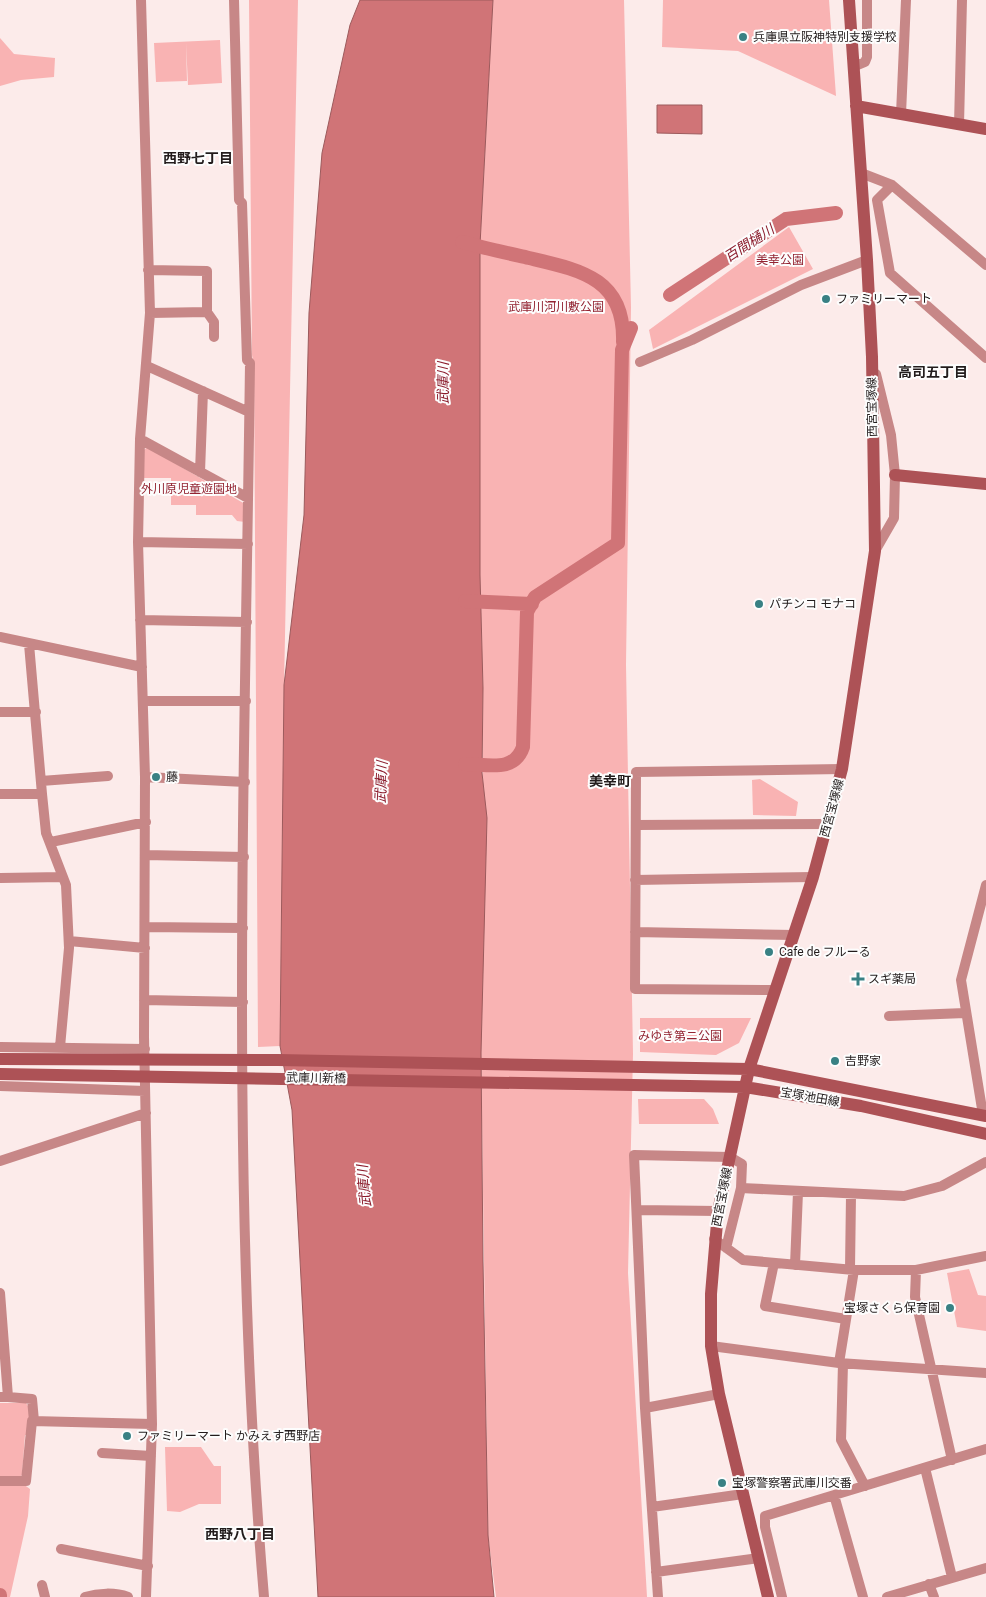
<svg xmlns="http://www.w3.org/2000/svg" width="986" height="1597" font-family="Roboto,'Noto Sans JP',sans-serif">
  <rect width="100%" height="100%" fill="#fcebea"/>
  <path fill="#f9b3b3" d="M 249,0 L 298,0 L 284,685 L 280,1046 L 258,1047 L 254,367 L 252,355 Z
    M 493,0 L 624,0 L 631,307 L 626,665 L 633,1054 L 628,1273 L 647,1597 L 496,1597 L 488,1535 L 481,1053 L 483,688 L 480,575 L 480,245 Z
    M 663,0 L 829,0 L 836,96 L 738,51 L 662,47 Z
    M 0,38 L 14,54 L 55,58 L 54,77 L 21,80 L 0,86 Z
    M 220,40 L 222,83 L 188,85 L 186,43 L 187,81 L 156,82 L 154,43 Z
    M 789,227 L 813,269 L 653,349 L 649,330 Z
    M 147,447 L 245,504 L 245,522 L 237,521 L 232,515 L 196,515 L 196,505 L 171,505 L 171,478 L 142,478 L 144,450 Z
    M 760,779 L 798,802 L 796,816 L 753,815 L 752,780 Z
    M 640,1018 L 751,1018 L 739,1043 L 716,1055 L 640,1052 Z
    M 638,1099 L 704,1099 L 713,1109 L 719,1124 L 639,1124 Z
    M 969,1269 L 978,1295 L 986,1296 L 986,1331 L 957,1327 L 947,1273 Z
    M 0,1403 L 26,1403 L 32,1413 L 29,1435 L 25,1435 L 22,1475 L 19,1478 L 0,1478 Z
    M 165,1447 L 201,1447 L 214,1466 L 221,1466 L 221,1504 L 199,1504 L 180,1512 L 167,1511 Z
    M 0,1484 L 23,1484 L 30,1489 L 28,1516 L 10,1597 L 1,1597 L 0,1593 Z"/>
  <path fill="#d07477" stroke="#9c5a5c" d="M 360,0 L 493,0 L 480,245 L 480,575 L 483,688 L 482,773 L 487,818 L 481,1053 L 483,1261 L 488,1535 L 494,1597 L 318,1597 L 292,1110 L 280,1046 L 284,685 L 304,515 L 309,313 L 322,153 L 350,25 Z
    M 657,105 L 702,105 L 702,134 L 657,133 Z"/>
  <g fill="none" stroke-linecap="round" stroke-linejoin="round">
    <path stroke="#d07477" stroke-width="14" d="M 462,242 C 484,248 507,253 529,258 C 580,270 625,278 623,342
      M 670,295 L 786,219 L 836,213
      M 465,601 L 532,604
      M 465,764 C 488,764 514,773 523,747 L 527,612 L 535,597 L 618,543 L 622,350 L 631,328
      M 0,1595 L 0,1597"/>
    <path stroke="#c78787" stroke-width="10" d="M 141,0 L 150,313 L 140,439 L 138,542 L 145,777 L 144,1037 L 152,1424 L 146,1597
      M 234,0 L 239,200 L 242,203 L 247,360 L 250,363 C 245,774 229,1187 264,1597
      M 853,67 L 865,62 L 867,57 L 867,0
      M 901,114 L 906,0
      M 959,125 L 962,0
      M 861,173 L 892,185 L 986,265
      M 892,185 L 877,200 L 890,273 L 986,358
      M 148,270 L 207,271 L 207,312 L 150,313
      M 207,312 L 214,322 L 214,337
      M 640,362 L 692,340 L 801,285 L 867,260
      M 147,366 L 249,412
      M 140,439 L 248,498
      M 200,472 L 203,391
      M 138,542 L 248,544
      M 875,551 L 894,518 L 895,475 L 891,435 L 876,374
      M 140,620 L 247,622
      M 0,637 L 142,667
      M 29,644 L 42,794
      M 143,701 L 246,701
      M 0,712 L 36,712
      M 145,777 L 245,782
      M 41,781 L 108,776
      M 0,794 L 42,794 L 46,833 L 66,885 L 69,948 L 60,1047
      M 636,825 L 827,824
      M 51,842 L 146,822
      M 145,855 L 244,857
      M 0,878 L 63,877
      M 635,880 L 813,877
      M 145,927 L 243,928
      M 635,932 L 794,935
      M 69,941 L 145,948
      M 774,990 L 635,989 L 636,772 L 842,769
      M 144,1000 L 243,1002
      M 889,1016 L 965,1013
      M 0,1047 L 145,1049
      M 0,1086 L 145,1091
      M 983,1115 L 961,980 L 986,885
      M 0,1161 L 146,1113
      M 637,1210 L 718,1211
      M 714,1239 L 743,1260 L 854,1270 L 916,1270 L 986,1256
      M 726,1248 L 741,1188
      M 774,1263 L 765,1306 L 846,1319
      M 795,1265 L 798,1192
      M 850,1269 L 851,1195
      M 916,1270 L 915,1297 L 952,1460
      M 0,1293 L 8,1397 L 0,1397
      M 711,1346 L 839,1363 L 986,1373
      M 839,1363 L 854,1270
      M 843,1363 L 841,1440 L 865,1486
      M 8,1397 L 32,1399 L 34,1421
      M 645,1408 L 719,1394
      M 102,1453 L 151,1456
      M 925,1468 L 952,1577
      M 0,1481 L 26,1481 L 32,1421 L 152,1424
      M 834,1495 L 863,1597
      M 652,1507 L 743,1494
      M 61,1549 L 148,1566
      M 656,1572 L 759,1558
      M 929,1584 L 934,1597
      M 42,1585 L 45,1597
      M 85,1597 C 98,1593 115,1592 128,1597
      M 658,1597 L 645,1408 L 634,1155 L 730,1157 L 742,1164 L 741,1188 L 904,1196 L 942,1186 L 986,1162
      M 782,1597 L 765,1527 L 765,1516 L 986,1449
      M 887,1597 L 986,1568"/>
    <path stroke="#ad5256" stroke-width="12" d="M 856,106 L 986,129
      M 895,475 L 986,484
      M 0,1059 L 278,1060 L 749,1069 L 986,1116
      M 0,1074 L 745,1087 L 861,1106 L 986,1134
      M 768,1597 L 719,1394 L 711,1346 L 711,1294 L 718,1211 L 749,1069 L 813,877 L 842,769 L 875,551 L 872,357 L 867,260 L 849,0"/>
  </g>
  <g fill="#398184" stroke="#fdfdfd" stroke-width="2">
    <circle cx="743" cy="37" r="5"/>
    <circle cx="826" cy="299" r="5"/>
    <circle cx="759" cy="604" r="5"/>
    <circle cx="156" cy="777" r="5"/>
    <circle cx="769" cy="952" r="5"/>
    <path d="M855.5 971.5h5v5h5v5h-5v5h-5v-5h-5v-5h5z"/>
    <circle cx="835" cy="1061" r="5"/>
    <circle cx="950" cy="1308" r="5"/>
    <circle cx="127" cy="1436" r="5"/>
    <circle cx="722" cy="1483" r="5"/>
  </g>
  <g text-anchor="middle" stroke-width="4" stroke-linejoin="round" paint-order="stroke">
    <g font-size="12" fill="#221c1c" stroke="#fdfdfd" text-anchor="start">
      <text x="753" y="41">兵庫県立阪神特別支援学校</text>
      <text x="836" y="303">ファミリーマート</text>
      <text x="769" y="608">パチンコ モナコ</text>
      <text x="166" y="781">藤</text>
      <text x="779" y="956">Cafe de フルーる</text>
      <text x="868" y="983">スギ薬局</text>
      <text x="845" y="1065">吉野家</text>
      <text x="940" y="1312" text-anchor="end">宝塚さくら保育園</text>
      <text x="137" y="1440">ファミリーマート かみえす西野店</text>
      <text x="732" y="1487">宝塚警察署武庫川交番</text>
    </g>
    <g font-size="12" fill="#932432" stroke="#fdfdfd">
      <text x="780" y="264">美幸公園</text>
      <text x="556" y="311">武庫川河川敷公園</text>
      <text x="189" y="493">外川原児童遊園地</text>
      <text x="680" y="1040">みゆき第ニ公園</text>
    </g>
    <g font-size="12" fill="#221c1c" stroke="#fdfdfd">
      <text transform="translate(872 407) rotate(-91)" y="4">西宮宝塚線</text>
      <text transform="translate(832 808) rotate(-75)" y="4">西宮宝塚線</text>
      <text transform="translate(316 1078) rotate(1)" y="4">武庫川新橋</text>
      <text transform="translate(810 1097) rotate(10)" y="4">宝塚池田線</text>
      <text transform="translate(722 1197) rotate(-79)" y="4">西宮宝塚線</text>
    </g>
    <g font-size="14" font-weight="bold" fill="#221c1c" stroke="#fdfdfd">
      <text x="198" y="163">西野七丁目</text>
      <text x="933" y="377">高司五丁目</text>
      <text x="610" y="786">美幸町</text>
      <text x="240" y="1539">西野八丁目</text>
    </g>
    <g font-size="14" font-style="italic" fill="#8b1c2c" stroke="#fdfdfd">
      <text transform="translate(749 243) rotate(-33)" y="5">百間樋川</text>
      <text transform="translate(443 383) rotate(-90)" y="5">武庫川</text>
      <text transform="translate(381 782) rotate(-87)" y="5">武庫川</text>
      <text transform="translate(364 1186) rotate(-95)" y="5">武庫川</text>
    </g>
  </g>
</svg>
